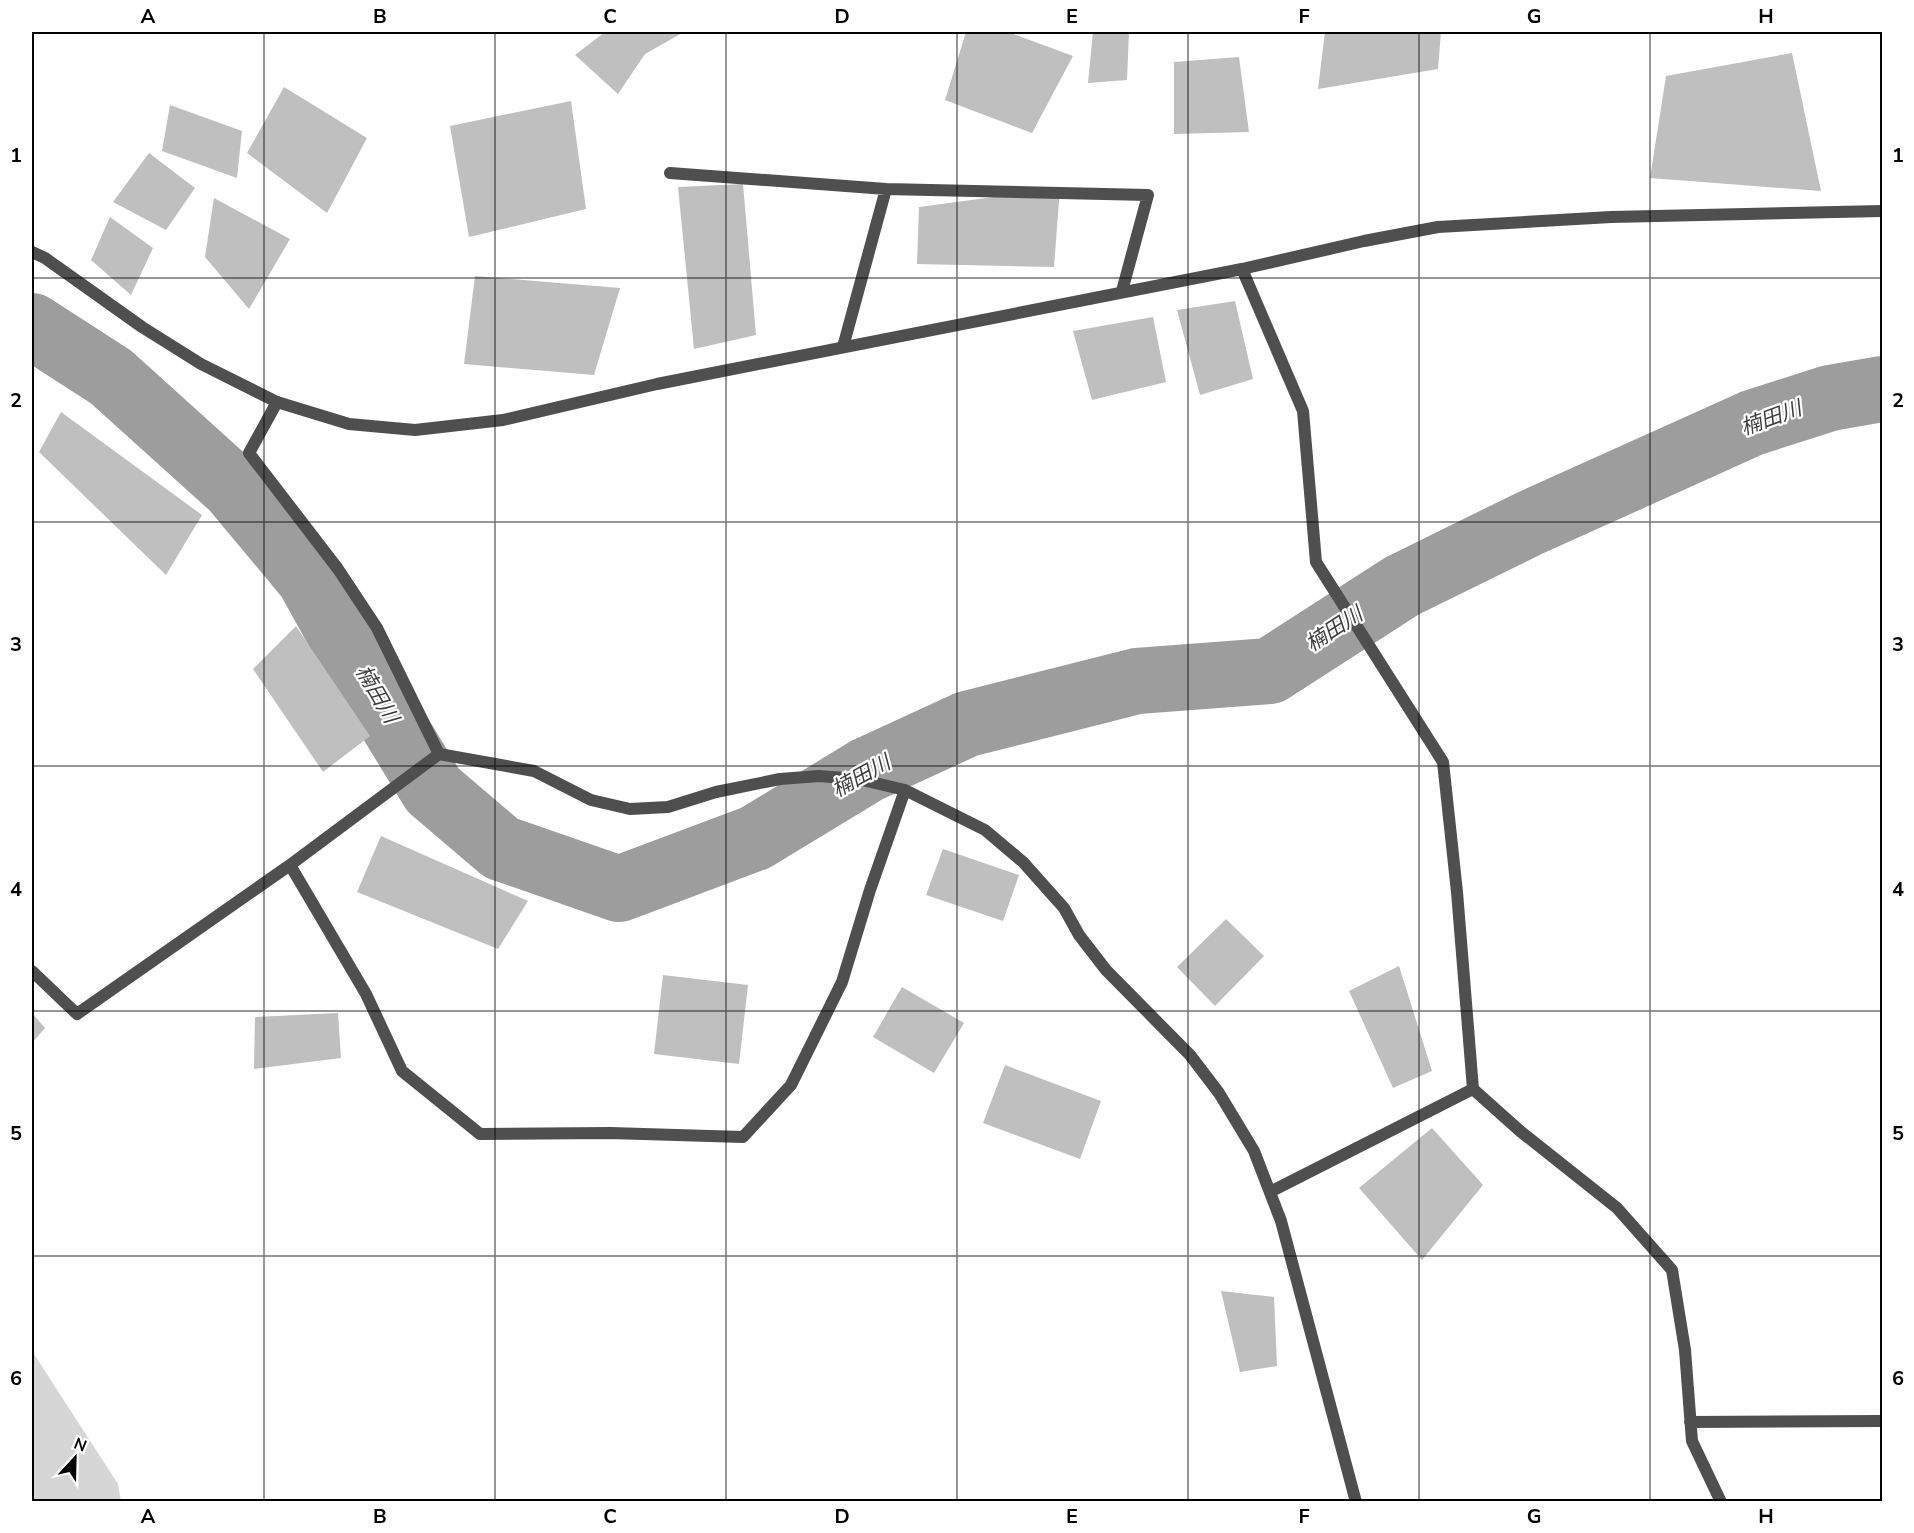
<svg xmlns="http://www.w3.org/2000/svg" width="1914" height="1533" font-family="'Nunito Sans','Noto Sans JP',sans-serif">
  <rect width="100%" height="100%" fill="#fff"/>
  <path fill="#d6d6d6" d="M 32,1351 L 118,1484 L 121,1501 L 32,1501 Z"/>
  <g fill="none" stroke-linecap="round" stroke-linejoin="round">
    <path stroke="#9d9d9d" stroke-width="66" d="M 32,326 L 111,377 L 234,488 L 309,578 L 361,672 L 433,790 L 501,848 L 619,889 L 755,838 L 867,770 L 967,724 L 1137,681 L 1270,671 L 1402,586 L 1528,524 L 1752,423 L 1830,398 L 1882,389"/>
  </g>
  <path fill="#bfbfbf" d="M 605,32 L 684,32 L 645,54 L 618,94 L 575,55 Z
    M 966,32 L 1008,32 L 1073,56 L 1032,133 L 945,100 Z
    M 1093,32 L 1129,32 L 1127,80 L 1088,83 Z
    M 1325,32 L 1441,32 L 1438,69 L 1318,89 Z
    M 1792,53 L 1821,191 L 1650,178 L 1666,76 Z
    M 1239,57 L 1249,132 L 1174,134 L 1174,62 Z
    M 284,87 L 367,138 L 327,213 L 247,153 Z
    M 571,101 L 586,209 L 469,237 L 450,126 Z
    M 170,105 L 242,131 L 237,178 L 162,151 Z
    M 149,153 L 195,188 L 166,230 L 113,202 Z
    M 743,184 L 756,335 L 694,349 L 678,187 Z
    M 1060,188 L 1054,267 L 917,264 L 919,207 Z
    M 214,198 L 290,239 L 249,309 L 205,257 Z
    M 110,217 L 153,248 L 131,295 L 91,260 Z
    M 475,276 L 620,288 L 594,375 L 464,364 Z
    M 1235,301 L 1253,379 L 1200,395 L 1177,310 Z
    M 1153,317 L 1166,382 L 1092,400 L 1073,331 Z
    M 61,412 L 202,515 L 166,575 L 39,452 Z
    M 296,626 L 370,736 L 323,772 L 253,669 Z
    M 381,836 L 528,901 L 498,949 L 357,892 Z
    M 943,849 L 1019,875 L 1003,921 L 926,895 Z
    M 1226,919 L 1264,956 L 1215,1006 L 1177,967 Z
    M 1399,966 L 1432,1071 L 1393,1088 L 1349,991 Z
    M 663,975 L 748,985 L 739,1064 L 654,1054 Z
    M 902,987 L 964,1023 L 934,1073 L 873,1037 Z
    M 32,1013 L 45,1028 L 32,1043 Z
    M 338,1013 L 341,1058 L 254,1069 L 255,1017 Z
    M 1005,1065 L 1101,1101 L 1080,1159 L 983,1123 Z
    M 1432,1128 L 1483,1185 L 1422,1260 L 1359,1188 Z
    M 1221,1291 L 1274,1297 L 1277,1366 L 1240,1372 Z"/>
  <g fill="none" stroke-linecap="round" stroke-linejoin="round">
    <path stroke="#4f4f4f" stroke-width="12" d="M 670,173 L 886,189 L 1148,195 L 1122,291
      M 1242,269 L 1303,411 L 1316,562 L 1443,762 L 1457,892 L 1473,1089 L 1520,1131 L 1617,1208 L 1672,1270 L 1685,1350 L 1692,1441 L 1721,1502
      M 843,347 L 886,189
      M 277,402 L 249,453 L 338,569 L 377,628 L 439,754
      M 290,865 L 366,994 L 402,1071 L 480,1134 L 610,1133 L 743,1137 L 791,1085 L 842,982 L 870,890 L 905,790
      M 32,971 L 77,1014 L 290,865 L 439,754 L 534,771 L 591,800 L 630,809 L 668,807 L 716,792 L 780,779 L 819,776 L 858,779 L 905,790 L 985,830 L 1023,862 L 1064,908 L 1079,935 L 1106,970 L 1190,1055 L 1219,1093 L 1254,1151 L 1281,1221 L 1356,1502
      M 1270,1192 L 1473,1089
      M 1690,1422 L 1882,1421"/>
    <path stroke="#4f4f4f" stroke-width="12" d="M 32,252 L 45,258 L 142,327 L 201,364 L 277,402 L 349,424 L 415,430 L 503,420 L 657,384 L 1242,269 L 1364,241 L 1438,227 L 1611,217 L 1882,211"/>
  </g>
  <path fill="none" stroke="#000" stroke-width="1.5" stroke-opacity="0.55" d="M 264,32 L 264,1502M 495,32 L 495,1502M 726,32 L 726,1502M 957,32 L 957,1502M 1188,32 L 1188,1502M 1419,32 L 1419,1502M 1650,32 L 1650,1502M 32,278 L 1882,278M 32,522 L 1882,522M 32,766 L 1882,766M 32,1011 L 1882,1011M 32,1256 L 1882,1256"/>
  <g text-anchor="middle" stroke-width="4.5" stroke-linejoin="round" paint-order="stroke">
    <g font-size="21" font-style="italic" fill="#3e3e3e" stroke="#fff">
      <text transform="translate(1771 418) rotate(-20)" y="7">楠田川</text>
      <text transform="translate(1334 629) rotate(-33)" y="7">楠田川</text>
      <text transform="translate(377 694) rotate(60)" y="7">楠田川</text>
      <text transform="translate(861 776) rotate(-29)" y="7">楠田川</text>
    </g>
  </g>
  <rect width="1914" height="1533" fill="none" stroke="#ffffff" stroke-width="66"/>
  <g transform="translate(75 1458) rotate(22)" stroke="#ffffff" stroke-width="4.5" paint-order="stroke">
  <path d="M0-4.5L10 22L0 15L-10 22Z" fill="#000000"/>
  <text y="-9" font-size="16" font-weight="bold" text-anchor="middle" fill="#000000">N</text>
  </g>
  <rect x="33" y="33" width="1848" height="1467" fill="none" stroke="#000" stroke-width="2"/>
  <g font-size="20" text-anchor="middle" font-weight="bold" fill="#000">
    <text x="148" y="23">A</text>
    <text x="380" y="23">B</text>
    <text x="610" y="23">C</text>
    <text x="842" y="23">D</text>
    <text x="1072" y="23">E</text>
    <text x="1304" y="23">F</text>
    <text x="1534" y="23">G</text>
    <text x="1766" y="23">H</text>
    <text x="16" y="162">1</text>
    <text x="1898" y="162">1</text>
    <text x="16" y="407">2</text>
    <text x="1898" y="407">2</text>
    <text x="16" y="651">3</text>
    <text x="1898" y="651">3</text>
    <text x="16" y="896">4</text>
    <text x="1898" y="896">4</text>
    <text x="16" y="1140">5</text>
    <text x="1898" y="1140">5</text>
    <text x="16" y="1385">6</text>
    <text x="1898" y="1385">6</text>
    <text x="148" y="1523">A</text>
    <text x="380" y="1523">B</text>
    <text x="610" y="1523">C</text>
    <text x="842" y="1523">D</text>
    <text x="1072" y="1523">E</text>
    <text x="1304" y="1523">F</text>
    <text x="1534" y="1523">G</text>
    <text x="1766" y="1523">H</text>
  </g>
</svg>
